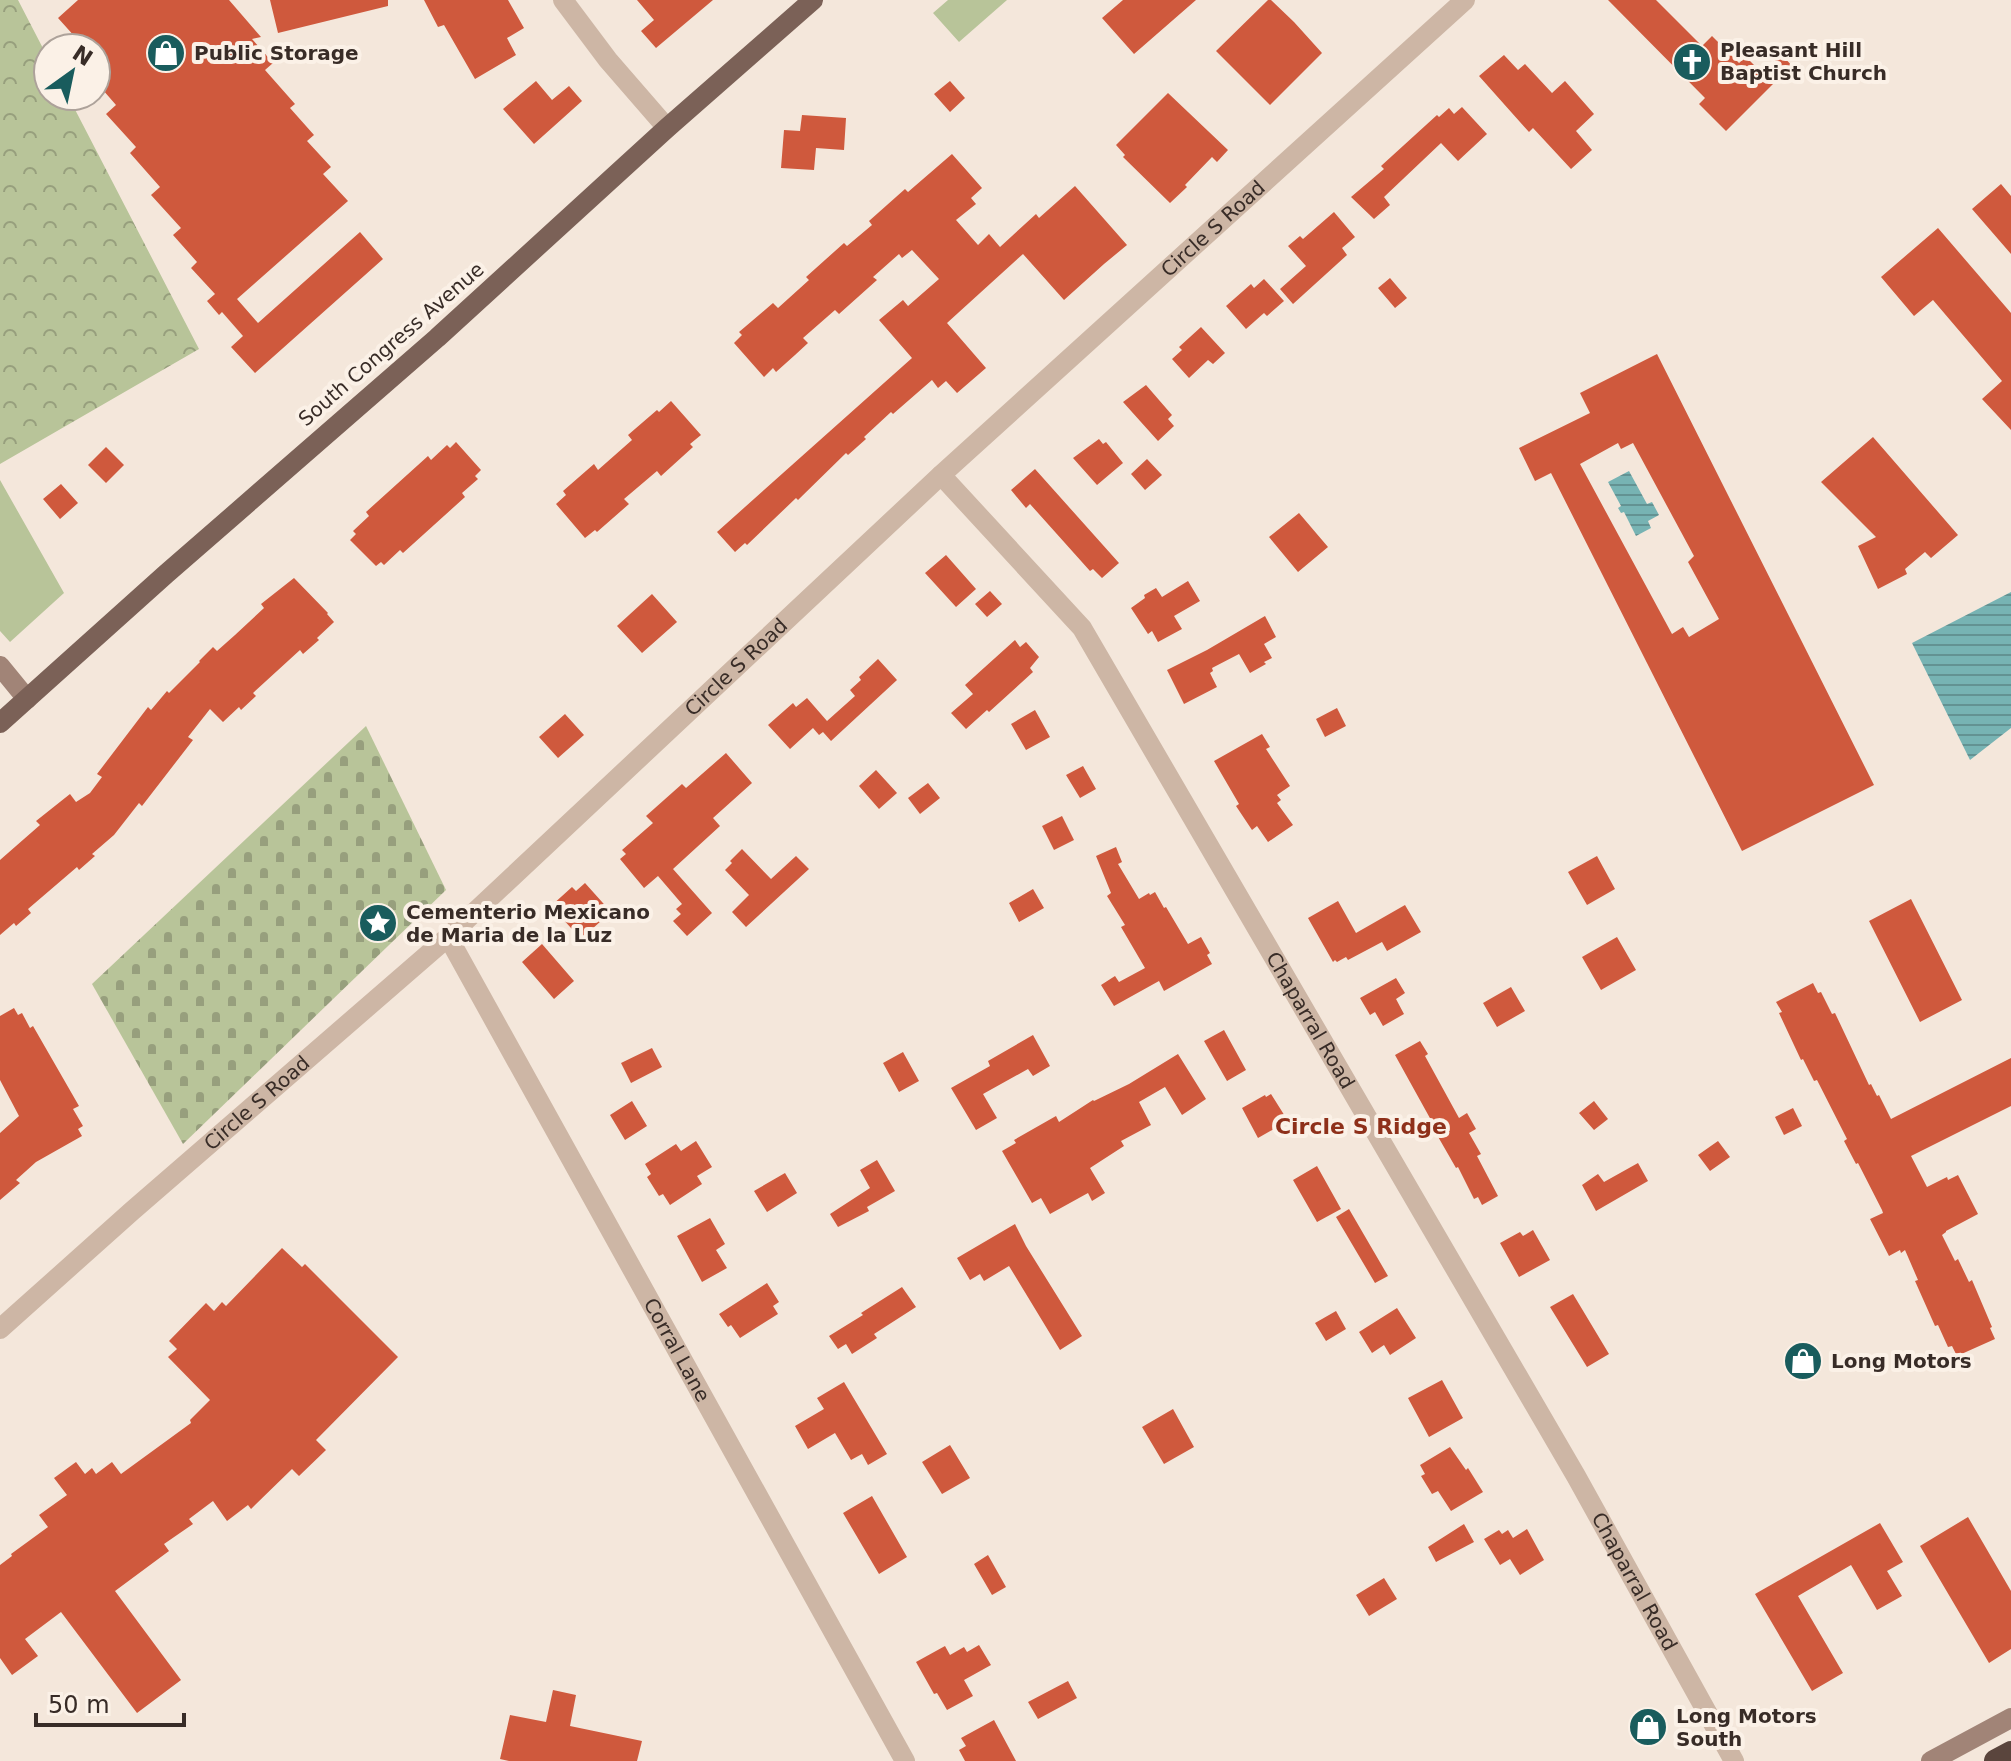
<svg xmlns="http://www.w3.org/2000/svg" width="2011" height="1761" font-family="'DejaVu Sans',sans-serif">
  <defs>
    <pattern id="forest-crowns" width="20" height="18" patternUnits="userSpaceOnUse" patternTransform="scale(2)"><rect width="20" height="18" fill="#b8c499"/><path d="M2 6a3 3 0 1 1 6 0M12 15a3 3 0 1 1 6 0" fill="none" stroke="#979f7d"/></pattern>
    <pattern id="cemetery-stones" width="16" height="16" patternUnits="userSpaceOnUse" patternTransform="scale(2)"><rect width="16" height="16" fill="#b8c499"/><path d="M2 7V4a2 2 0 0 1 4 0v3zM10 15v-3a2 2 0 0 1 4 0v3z" fill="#979f7d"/></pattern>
    <pattern id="water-rules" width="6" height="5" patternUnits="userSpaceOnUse" patternTransform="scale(2)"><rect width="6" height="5" fill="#77b3b3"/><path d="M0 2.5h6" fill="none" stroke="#639292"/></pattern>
  </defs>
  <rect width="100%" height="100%" fill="#f4e7db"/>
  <path fill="url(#forest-crowns)" d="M 0,0 L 18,0 L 48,58 L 48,96 L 68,96 L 199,349 L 0,464 Z"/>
  <path fill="url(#cemetery-stones)" d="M 366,726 L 446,890 L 183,1144 L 92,984 Z"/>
  <path fill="#b8c499" d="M 948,0 L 1007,0 L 959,42 L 933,13 Z
    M 0,480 L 64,593 L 10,642 L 0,631 Z"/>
  <path fill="url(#water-rules)" d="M 1629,471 L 1647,504 L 1652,502 L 1659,515 L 1648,521 L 1651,528 L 1636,536 L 1624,512 L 1621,513 L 1618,508 L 1621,506 L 1608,482 Z
    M 2011,592 L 2011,728 L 1970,760 L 1912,643 Z"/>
  <path fill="#cf593d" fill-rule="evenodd" d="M 78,0 L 229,0 L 261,37 L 252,39 L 273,63 L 265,70 L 295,104 L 290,108 L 314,135 L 307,141 L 331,167 L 323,174 L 348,201 L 237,299 L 258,323 L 360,232 L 383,259 L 255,373 L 231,347 L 243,336 L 222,312 L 219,315 L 207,301 L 215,294 L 191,268 L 197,262 L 173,235 L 181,228 L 151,195 L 160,187 L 130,153 L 136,147 L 106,114 L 116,105 L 96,82 L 96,48 L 85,48 L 58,18 Z
    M 270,0 L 388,0 L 388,6 L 278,33 Z
    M 424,0 L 508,0 L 524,28 L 507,38 L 516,55 L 475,79 L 444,25 L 438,27 Z
    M 637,0 L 713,0 L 656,48 L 641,31 L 654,20 Z
    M 1123,0 L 1196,0 L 1134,54 L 1102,18 Z
    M 1268,0 L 1271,0 L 1294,22 L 1322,53 L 1270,105 L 1216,51 Z
    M 1608,0 L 1656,0 L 1702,46 L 1712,36 L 1739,63 L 1746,57 L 1762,73 L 1781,54 L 1793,67 L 1781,78 L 1780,77 L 1726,131 L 1699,104 L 1705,98 Z
    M 1504,55 L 1518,70 L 1525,64 L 1552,93 L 1565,81 L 1594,114 L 1576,131 L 1592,150 L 1571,169 L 1533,128 L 1529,132 L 1479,76 Z
    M 536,81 L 552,100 L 569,86 L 582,101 L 534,144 L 503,109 Z
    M 950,81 L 965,98 L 950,112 L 934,94 Z
    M 1168,93 L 1228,150 L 1217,162 L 1212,157 L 1185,185 L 1187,187 L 1170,203 L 1123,157 L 1125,155 L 1116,145 Z
    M 1462,107 L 1487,134 L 1458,161 L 1441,143 L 1384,197 L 1390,205 L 1374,219 L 1351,197 L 1384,169 L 1381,166 L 1437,115 L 1439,117 L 1449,108 L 1454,114 Z
    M 802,115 L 846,118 L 844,150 L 816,148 L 814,170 L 781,168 L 784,130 L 800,131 Z
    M 952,154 L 982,188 L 971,198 L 976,204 L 956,220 L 978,245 L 989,234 L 1000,247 L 1036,214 L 1039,218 L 1075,186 L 1127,245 L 1104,264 L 1064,300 L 1023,254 L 947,323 L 986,368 L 957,393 L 946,381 L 938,388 L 932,380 L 893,414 L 891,412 L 864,437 L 866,439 L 848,455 L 846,453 L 798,500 L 796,498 L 747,545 L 745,543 L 735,552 L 717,532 L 912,358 L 879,320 L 903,300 L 908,306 L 939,279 L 912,250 L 902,258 L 899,254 L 873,277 L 877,280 L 839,314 L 835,310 L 803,338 L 808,343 L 795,355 L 776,372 L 773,368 L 764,377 L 734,343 L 742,335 L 739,332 L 773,303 L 778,308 L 809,280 L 806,277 L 844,243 L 847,246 L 872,225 L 869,221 L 905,189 L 908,192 Z
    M 2001,184 L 2011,196 L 2011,254 L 1972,209 Z
    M 1334,212 L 1355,237 L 1342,248 L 1347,255 L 1293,304 L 1280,289 L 1306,266 L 1288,246 L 1300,236 L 1303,239 Z
    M 1938,228 L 2011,313 L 2011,430 L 1982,399 L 2002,381 L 1933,300 L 1914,316 L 1881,277 Z
    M 1390,278 L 1407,298 L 1395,308 L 1378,288 Z
    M 1264,279 L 1284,301 L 1267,316 L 1264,313 L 1246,329 L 1226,306 L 1251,284 L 1254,288 Z
    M 1201,327 L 1225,353 L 1213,364 L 1208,360 L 1189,378 L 1172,359 L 1182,350 L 1179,347 Z
    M 1657,354 L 1874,785 L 1742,851 L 1551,473 L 1535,481 L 1519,448 L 1590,413 L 1580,393 ZM 1618,443 L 1621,449 L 1633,443 L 1694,556 L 1688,562 L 1719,619 L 1689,637 L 1683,627 L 1672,634 L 1580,464 Z
    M 1146,385 L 1172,415 L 1168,419 L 1174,426 L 1158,441 L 1123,402 Z
    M 671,401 L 701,435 L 690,444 L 693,447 L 661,476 L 657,471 L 624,499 L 629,504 L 597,532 L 595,530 L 585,538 L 556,504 L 566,495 L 563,491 L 594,464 L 598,470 L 632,440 L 628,435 L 657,410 L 659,412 Z
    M 1873,437 L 1958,535 L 1931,558 L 1925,552 L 1905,569 L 1907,574 L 1878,589 L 1858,546 L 1876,537 L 1821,482 Z
    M 1099,439 L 1103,444 L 1106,442 L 1123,463 L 1097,485 L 1073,458 Z
    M 456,442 L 481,470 L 475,476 L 478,479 L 462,493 L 465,497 L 403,553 L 400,550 L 384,565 L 381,562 L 376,566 L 350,540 L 356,534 L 353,531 L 369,516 L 366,512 L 428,456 L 431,460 L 447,445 L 450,448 Z
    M 106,447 L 124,465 L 106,483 L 88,465 Z
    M 1147,459 L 1162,475 L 1145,490 L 1131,474 Z
    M 1035,469 L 1119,563 L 1102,578 L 1093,569 L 1090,571 L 1030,504 L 1026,508 L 1011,490 Z
    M 61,484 L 78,503 L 60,519 L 43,499 Z
    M 1299,513 L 1328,547 L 1298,572 L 1269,537 Z
    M 946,555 L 976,589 L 956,607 L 925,573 Z
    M 294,578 L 328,613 L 327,614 L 334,622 L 317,638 L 319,640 L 303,654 L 300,650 L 253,693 L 256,696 L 241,710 L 239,707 L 223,722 L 210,709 L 188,737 L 193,740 L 142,806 L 139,803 L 114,835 L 92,854 L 95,856 L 79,870 L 77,867 L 28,909 L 31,913 L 16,926 L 14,923 L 0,935 L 0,860 L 40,825 L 36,821 L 70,794 L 76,802 L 90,793 L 102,777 L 97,774 L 148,707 L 151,710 L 167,691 L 169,693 L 200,662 L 199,661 L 213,647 L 217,651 L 235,635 L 264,608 L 261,604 Z
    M 1188,581 L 1200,601 L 1174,616 L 1182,629 L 1158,642 L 1152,631 L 1148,634 L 1131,608 L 1145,598 L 1144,595 L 1156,588 L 1162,597 Z
    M 990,591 L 1002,604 L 987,617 L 975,604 Z
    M 652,594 L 677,622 L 642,653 L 617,626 Z
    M 1265,616 L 1276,637 L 1264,644 L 1272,658 L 1264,662 L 1266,664 L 1250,673 L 1239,654 L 1212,668 L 1213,671 L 1210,673 L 1217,687 L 1184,704 L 1167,670 L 1207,650 Z
    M 1015,640 L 1020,647 L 1026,642 L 1039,657 L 1030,668 L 1033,672 L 989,712 L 987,710 L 966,729 L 951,713 L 973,694 L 965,685 Z
    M 878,659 L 897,680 L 831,741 L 823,732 L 819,735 L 813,728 L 790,749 L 768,725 L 793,703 L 796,707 L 807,698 L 827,721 L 855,696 L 850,690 L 861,680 L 859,677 Z
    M 1337,708 L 1346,726 L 1325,737 L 1316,719 Z
    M 1035,710 L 1050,737 L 1026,750 L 1011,724 Z
    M 565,714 L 584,735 L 558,758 L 539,737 Z
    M 1262,734 L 1270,747 L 1266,749 L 1290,786 L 1277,795 L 1281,800 L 1277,803 L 1293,825 L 1268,842 L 1257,826 L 1252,830 L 1236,806 L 1239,804 L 1214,761 Z
    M 726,753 L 752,783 L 713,818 L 720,826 L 673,869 L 712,913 L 687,936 L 673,921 L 681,914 L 676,909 L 682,904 L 658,876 L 644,888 L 620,859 L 626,854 L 622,850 L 653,823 L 646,816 L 682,784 L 686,788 Z
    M 1083,766 L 1096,789 L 1080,798 L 1066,775 Z
    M 876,770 L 897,793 L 879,809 L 859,786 Z
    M 928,783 L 940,798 L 920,814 L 908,798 Z
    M 1062,816 L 1074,840 L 1054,850 L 1042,826 Z
    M 1116,847 L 1122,862 L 1118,864 L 1139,899 L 1149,893 L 1150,895 L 1155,892 L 1164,908 L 1166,907 L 1188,944 L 1201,937 L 1210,953 L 1207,955 L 1212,964 L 1164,991 L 1159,981 L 1114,1006 L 1101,985 L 1115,976 L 1119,982 L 1145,968 L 1121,927 L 1125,925 L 1107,896 L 1111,893 L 1096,856 Z
    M 742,849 L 771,879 L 796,856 L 809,869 L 746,927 L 732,912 L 749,895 L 725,870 L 732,863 L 730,861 Z
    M 1597,856 L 1615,889 L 1587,905 L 1568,872 Z
    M 585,883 L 611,912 L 581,939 L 551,906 L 572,887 L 576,891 Z
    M 1033,889 L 1044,908 L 1019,922 L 1009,903 Z
    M 1911,899 L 1962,1000 L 1920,1022 L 1869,921 Z
    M 1338,901 L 1356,933 L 1405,905 L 1421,932 L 1387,951 L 1382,942 L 1348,960 L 1346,957 L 1337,962 L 1335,960 L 1333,962 L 1308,918 Z
    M 1617,937 L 1636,970 L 1601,990 L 1582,957 Z
    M 542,944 L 574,981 L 554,999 L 522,962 Z
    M 1396,978 L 1405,993 L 1396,999 L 1404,1014 L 1383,1026 L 1375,1012 L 1370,1015 L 1360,998 Z
    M 1813,983 L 1818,993 L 1821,992 L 1832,1014 L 1835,1013 L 1869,1085 L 1871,1084 L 1877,1096 L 1879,1095 L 1891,1119 L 2011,1058 L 2011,1106 L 1911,1156 L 1927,1187 L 1947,1177 L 1948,1180 L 1958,1175 L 1978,1214 L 1946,1231 L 1946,1232 L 1942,1235 L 1955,1261 L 1958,1259 L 1969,1282 L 1972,1280 L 1992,1327 L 1990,1328 L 1995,1339 L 1957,1356 L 1952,1346 L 1948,1347 L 1938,1325 L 1935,1326 L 1915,1281 L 1918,1280 L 1905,1250 L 1901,1253 L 1900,1250 L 1889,1256 L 1870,1219 L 1883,1213 L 1882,1210 L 1858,1163 L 1856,1164 L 1844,1141 L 1847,1139 L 1817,1080 L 1814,1081 L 1803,1059 L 1801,1060 L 1779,1013 L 1782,1012 L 1776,1002 Z
    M 1511,987 L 1525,1011 L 1497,1027 L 1483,1003 Z
    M 14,1008 L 18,1015 L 22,1013 L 30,1028 L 33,1026 L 79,1106 L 73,1109 L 83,1126 L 78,1129 L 82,1136 L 36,1162 L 16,1180 L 20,1183 L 0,1200 L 0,1133 L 19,1116 L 0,1080 L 0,1016 Z
    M 1224,1030 L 1246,1070 L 1227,1081 L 1204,1041 Z
    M 1033,1035 L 1050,1066 L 1033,1076 L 1028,1069 L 983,1094 L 997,1118 L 976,1130 L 951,1088 L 990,1066 L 988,1061 Z
    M 1420,1041 L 1428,1054 L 1425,1056 L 1459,1118 L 1467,1113 L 1476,1129 L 1469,1133 L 1481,1154 L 1477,1156 L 1498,1196 L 1482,1205 L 1478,1197 L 1474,1199 L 1458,1167 L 1456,1168 L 1429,1121 L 1431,1120 L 1395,1055 Z
    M 652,1048 L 662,1067 L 631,1083 L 621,1063 Z
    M 903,1052 L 919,1081 L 899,1092 L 883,1063 Z
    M 1178,1054 L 1206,1099 L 1182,1115 L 1165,1087 L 1139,1102 L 1151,1125 L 1121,1141 L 1124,1146 L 1090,1168 L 1105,1193 L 1092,1201 L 1088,1193 L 1050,1214 L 1041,1198 L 1032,1203 L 1002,1151 L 1016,1143 L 1014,1140 L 1056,1116 L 1059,1122 L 1093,1100 L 1094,1101 L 1129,1084 Z
    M 1271,1094 L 1288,1121 L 1258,1138 L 1242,1108 L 1265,1095 L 1266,1097 Z
    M 632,1101 L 647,1126 L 625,1140 L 610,1115 Z
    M 1594,1101 L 1608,1119 L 1594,1130 L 1579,1113 Z
    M 1793,1108 L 1802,1126 L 1784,1135 L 1775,1117 Z
    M 696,1141 L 712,1167 L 697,1176 L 702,1184 L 670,1205 L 663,1194 L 659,1196 L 647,1177 L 651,1174 L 645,1164 L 676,1144 L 681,1151 Z
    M 1718,1141 L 1730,1157 L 1710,1171 L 1698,1155 Z
    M 877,1160 L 895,1191 L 867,1207 L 869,1211 L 838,1227 L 830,1214 L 870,1188 L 860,1170 Z
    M 1638,1163 L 1648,1181 L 1596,1211 L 1582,1185 L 1598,1174 L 1604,1182 Z
    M 1317,1166 L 1341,1209 L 1317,1222 L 1293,1180 Z
    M 785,1173 L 797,1193 L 767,1212 L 754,1191 Z
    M 1349,1209 L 1388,1276 L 1375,1283 L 1336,1217 Z
    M 710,1218 L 725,1244 L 716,1250 L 727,1268 L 702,1282 L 677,1236 Z
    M 1015,1224 L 1026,1246 L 1082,1336 L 1060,1350 L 1009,1266 L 984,1281 L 980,1274 L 970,1280 L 957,1258 Z
    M 1533,1230 L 1550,1260 L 1519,1277 L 1500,1243 L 1520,1232 L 1523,1236 Z
    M 282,1248 L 302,1267 L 305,1264 L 398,1357 L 316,1440 L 326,1450 L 299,1476 L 292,1469 L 251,1509 L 248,1505 L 227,1521 L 213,1501 L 189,1519 L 193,1524 L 164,1544 L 169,1551 L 115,1591 L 181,1680 L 137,1713 L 61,1612 L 25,1639 L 38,1656 L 12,1675 L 0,1658 L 0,1565 L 12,1556 L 11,1554 L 48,1527 L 39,1515 L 67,1495 L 54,1478 L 76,1462 L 85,1474 L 92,1468 L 96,1474 L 112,1462 L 121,1474 L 191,1423 L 190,1420 L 210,1400 L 168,1357 L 177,1349 L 169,1341 L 206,1303 L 214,1311 L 222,1302 L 226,1306 Z
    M 767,1283 L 779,1302 L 773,1306 L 778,1314 L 740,1338 L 731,1325 L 728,1327 L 719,1314 Z
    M 902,1287 L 916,1307 L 874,1334 L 877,1338 L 852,1354 L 846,1344 L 838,1349 L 829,1336 L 863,1315 L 861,1313 Z
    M 1573,1294 L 1609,1354 L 1587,1367 L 1550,1307 Z
    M 1397,1308 L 1416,1338 L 1390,1355 L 1384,1345 L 1372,1353 L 1359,1332 Z
    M 1336,1311 L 1346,1329 L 1326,1341 L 1315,1323 Z
    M 1442,1380 L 1463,1418 L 1429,1437 L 1408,1398 Z
    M 844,1382 L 887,1454 L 868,1465 L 862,1454 L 851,1460 L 835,1433 L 808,1449 L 795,1426 L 824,1409 L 817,1398 Z
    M 1173,1409 L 1194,1447 L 1164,1464 L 1142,1427 Z
    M 950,1445 L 970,1478 L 942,1494 L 922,1462 Z
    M 1450,1447 L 1466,1470 L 1468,1468 L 1483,1492 L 1451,1511 L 1438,1491 L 1432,1494 L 1421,1476 L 1425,1474 L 1420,1465 Z
    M 872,1496 L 907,1557 L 879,1574 L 843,1513 Z
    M 1968,1517 L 2011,1591 L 2011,1649 L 1989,1663 L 1920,1546 Z
    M 1880,1523 L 1903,1562 L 1887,1571 L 1902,1596 L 1877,1610 L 1851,1565 L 1798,1596 L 1843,1673 L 1812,1691 L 1755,1594 Z
    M 1464,1524 L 1474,1542 L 1436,1562 L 1428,1547 Z
    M 1527,1529 L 1544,1560 L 1520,1575 L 1510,1559 L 1500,1565 L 1484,1539 L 1499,1530 L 1502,1534 L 1508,1530 L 1513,1538 Z
    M 988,1555 L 1006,1587 L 992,1595 L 974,1564 Z
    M 1384,1578 L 1397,1599 L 1369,1616 L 1356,1595 Z
    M 979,1645 L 991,1665 L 964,1680 L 973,1696 L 947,1710 L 937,1693 L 934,1694 L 916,1662 L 945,1646 L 950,1655 L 964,1647 L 967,1652 Z
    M 1068,1681 L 1077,1698 L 1038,1719 L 1028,1702 Z
    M 553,1690 L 576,1695 L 570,1726 L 642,1741 L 637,1761 L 509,1761 L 500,1759 L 510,1715 L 546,1722 Z
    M 994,1720 L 1016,1761 L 965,1761 L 959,1750 L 966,1746 L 961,1738 Z"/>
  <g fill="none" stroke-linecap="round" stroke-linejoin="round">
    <g stroke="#cdb6a5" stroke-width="20">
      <path d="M 563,0 L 608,60 L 667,128"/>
      <path id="s1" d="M 941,475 L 1082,628 L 1576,1476 L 1734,1761"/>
      <path id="s2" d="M 448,937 L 905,1761"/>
      <path id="s3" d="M 0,1329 L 132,1211 L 448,937 L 941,475 L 1465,0"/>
    </g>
    <path stroke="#a18477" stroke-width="20" d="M 0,666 L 27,699
      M 1931,1761 L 2011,1718"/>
    <path stroke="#7b6157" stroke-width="20" d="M 0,723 L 166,574 L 437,338 L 667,128 L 813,0"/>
    <path stroke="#5a453d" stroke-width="24" d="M 1996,1761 L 2011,1753"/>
  </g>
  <defs>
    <g id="shop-disc" transform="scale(2)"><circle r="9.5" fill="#195c5d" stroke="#fbf1e7"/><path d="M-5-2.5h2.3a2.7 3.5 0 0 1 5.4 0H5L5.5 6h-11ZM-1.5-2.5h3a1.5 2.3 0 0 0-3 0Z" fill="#fff"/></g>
    <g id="church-disc" transform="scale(2)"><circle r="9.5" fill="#195c5d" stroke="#fbf1e7"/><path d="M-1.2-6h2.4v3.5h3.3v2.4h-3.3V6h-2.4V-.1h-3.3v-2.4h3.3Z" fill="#fff"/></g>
    <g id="sight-disc" transform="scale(2)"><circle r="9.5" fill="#195c5d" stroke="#fbf1e7"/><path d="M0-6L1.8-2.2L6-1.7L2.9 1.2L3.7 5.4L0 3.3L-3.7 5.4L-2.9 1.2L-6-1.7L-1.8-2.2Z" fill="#fff"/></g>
  </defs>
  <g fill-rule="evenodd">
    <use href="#shop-disc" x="166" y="53"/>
    <use href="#church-disc" x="1692" y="62"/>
    <use href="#sight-disc" x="378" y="923"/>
    <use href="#shop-disc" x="1803" y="1361"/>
    <use href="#shop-disc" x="1648" y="1727"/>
  </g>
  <g text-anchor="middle" stroke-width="8" stroke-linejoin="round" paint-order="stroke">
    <g font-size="20" font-weight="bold" fill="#382c27" stroke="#fbf1e7" text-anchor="start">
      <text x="1720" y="57">Pleasant Hill<tspan x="1720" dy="23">Baptist Church</tspan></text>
      <text x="194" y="60">Public Storage</text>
      <text x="406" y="919">Cementerio Mexicano<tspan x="406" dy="23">de Maria de la Luz</tspan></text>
      <text x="1831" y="1368">Long Motors</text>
      <text x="1676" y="1723">Long Motors<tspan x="1676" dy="23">South</tspan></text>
    </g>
    <g font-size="20" fill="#382c27" stroke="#fbf1e7">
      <text dy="7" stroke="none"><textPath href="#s3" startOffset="1638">Circle S Road</textPath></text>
      <text transform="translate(391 344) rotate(-41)" y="7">South Congress Avenue</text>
      <text dy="7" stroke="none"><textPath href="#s3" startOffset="990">Circle S Road</textPath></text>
      <text dy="7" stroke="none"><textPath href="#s1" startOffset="662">Chaparral Road</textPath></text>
      <text dy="7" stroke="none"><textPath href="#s3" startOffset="342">Circle S Road</textPath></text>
      <text dy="7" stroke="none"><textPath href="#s2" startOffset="472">Corral Lane</textPath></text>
      <text dy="7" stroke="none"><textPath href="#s1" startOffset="1310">Chaparral Road</textPath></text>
    </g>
    <g font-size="22" font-weight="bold" fill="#8e301a" stroke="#fbf1e7">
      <text x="1361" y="1134">Circle S Ridge</text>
    </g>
  </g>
  <g transform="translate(72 72) rotate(33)"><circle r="38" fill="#fbf1e7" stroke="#ada29a" stroke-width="2"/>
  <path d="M0-6L14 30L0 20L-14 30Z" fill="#195c5d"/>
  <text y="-12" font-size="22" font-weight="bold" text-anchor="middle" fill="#382c27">N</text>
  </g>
  <path d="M36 1713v12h148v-12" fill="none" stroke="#382c27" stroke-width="4"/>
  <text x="48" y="1713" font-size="24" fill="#382c27" stroke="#fbf1e7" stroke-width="6" paint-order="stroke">50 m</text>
</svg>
